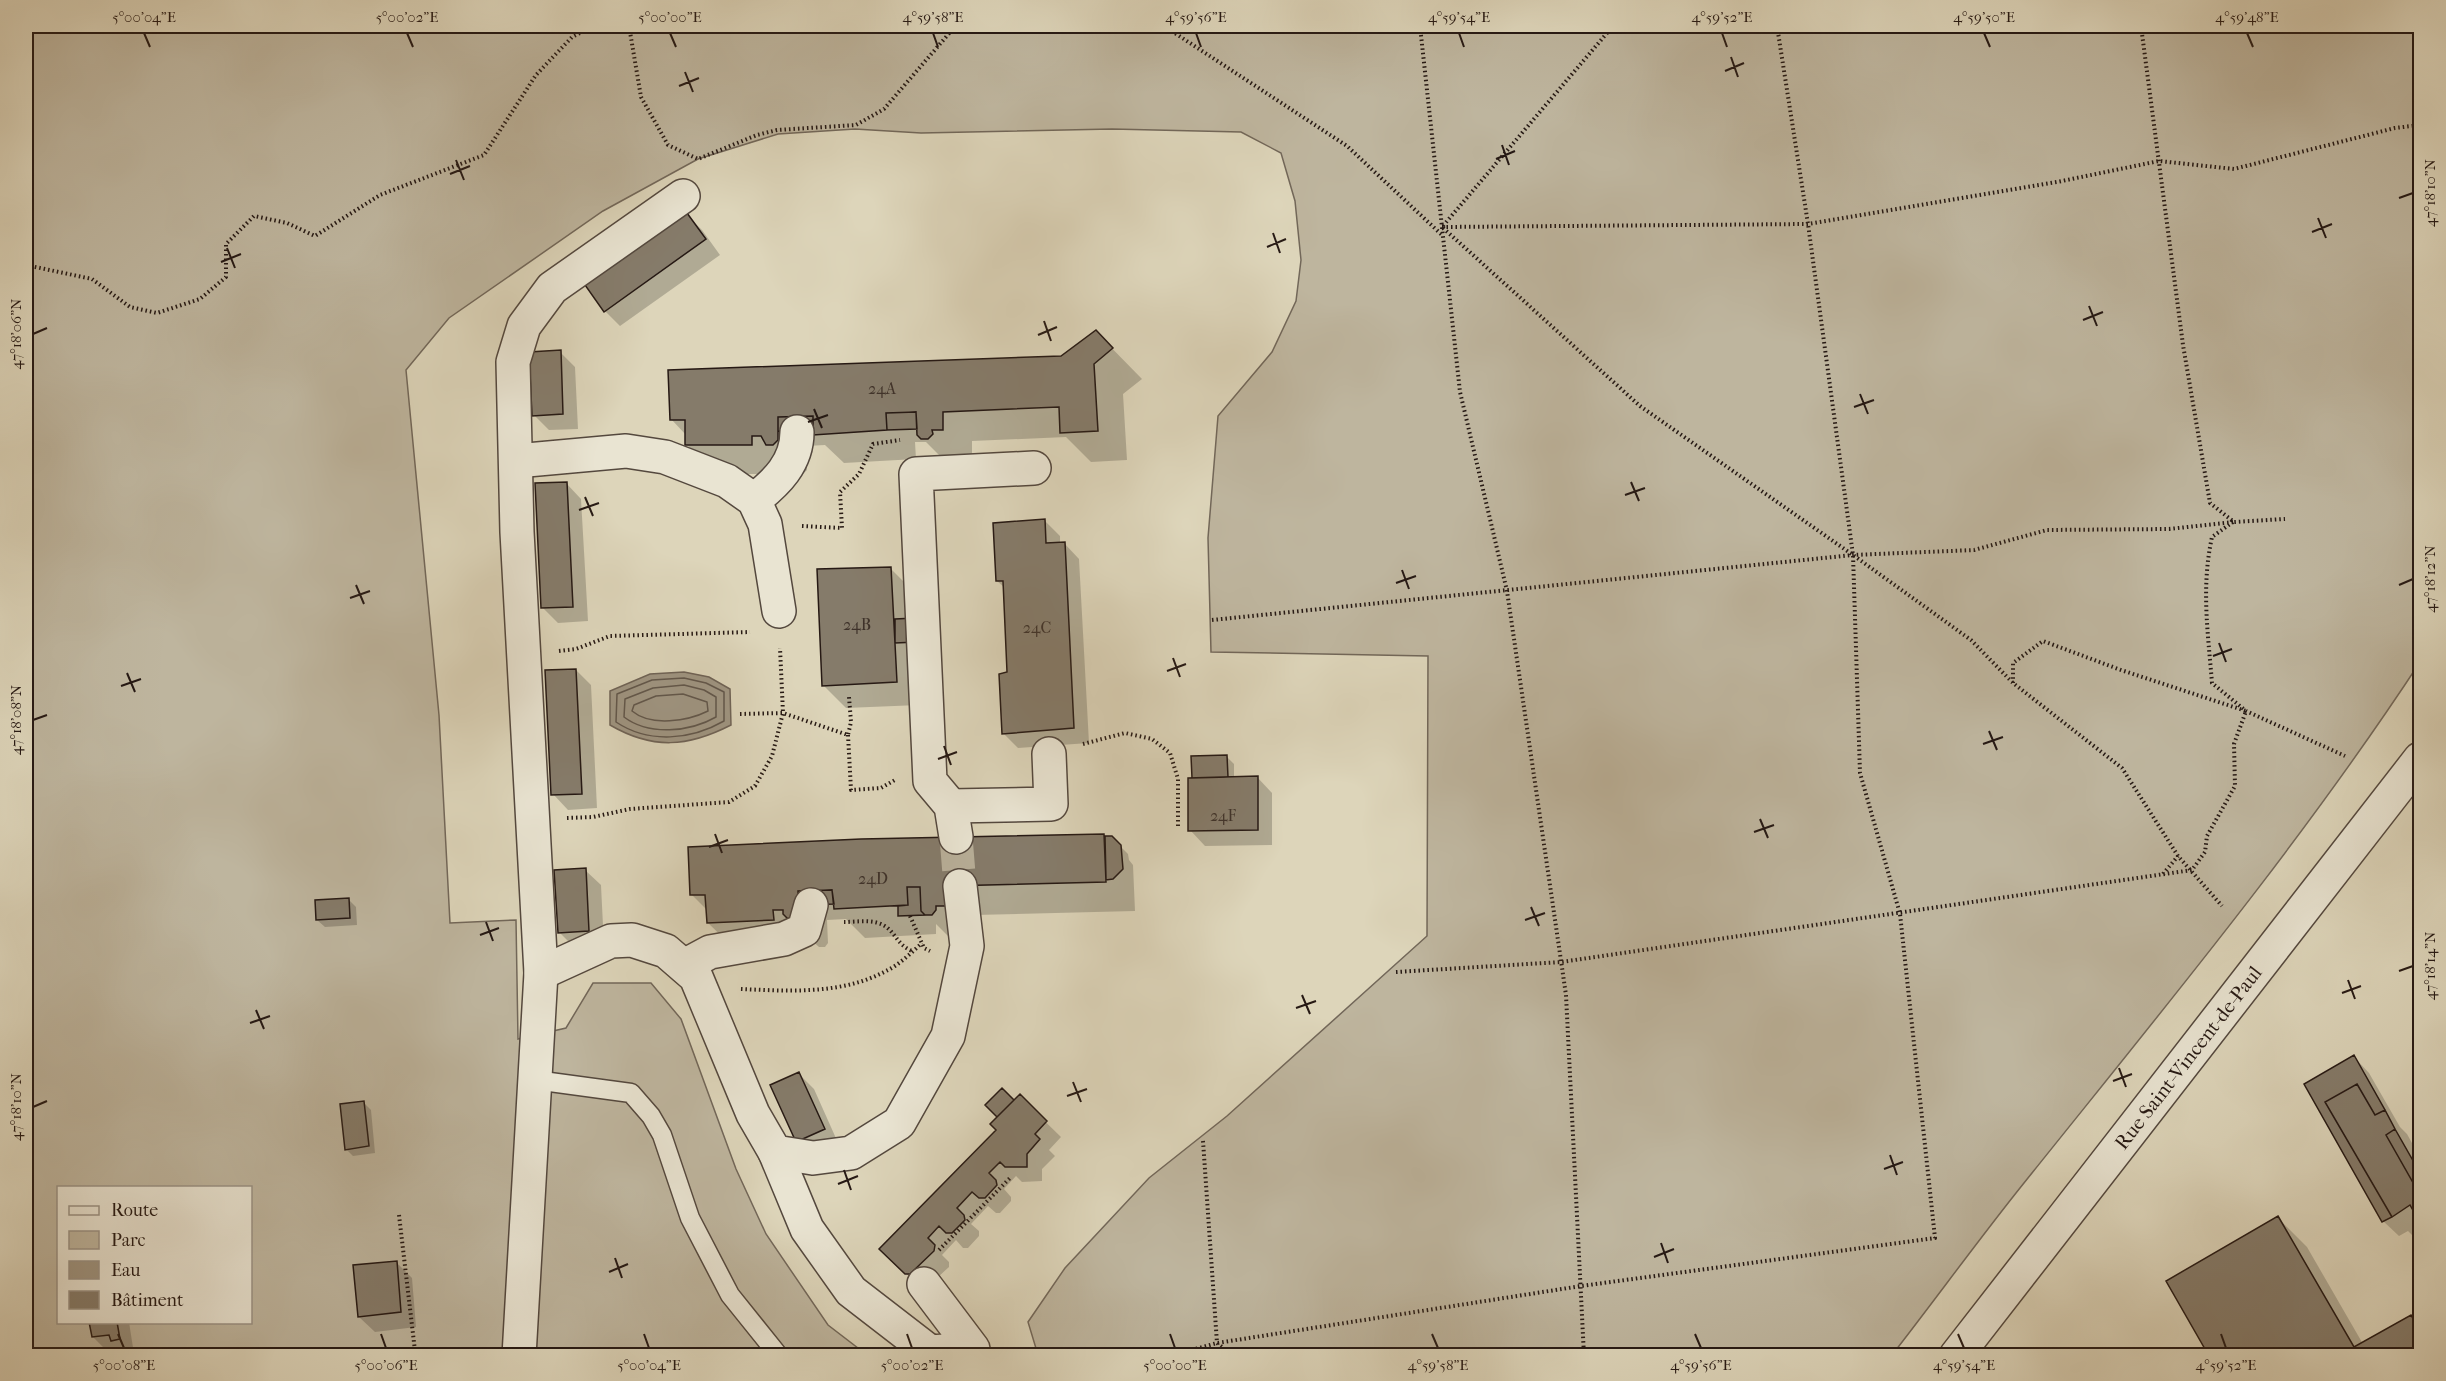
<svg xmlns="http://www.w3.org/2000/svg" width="2446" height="1381" font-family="'IM FELL French Canon',serif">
  <rect width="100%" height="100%" fill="#ddd5ba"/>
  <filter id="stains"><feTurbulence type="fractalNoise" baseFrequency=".00333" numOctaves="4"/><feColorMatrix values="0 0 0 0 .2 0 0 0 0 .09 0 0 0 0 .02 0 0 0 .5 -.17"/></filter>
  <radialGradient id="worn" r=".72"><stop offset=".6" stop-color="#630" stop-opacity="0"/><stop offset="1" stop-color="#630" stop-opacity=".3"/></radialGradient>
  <path fill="#beb59e" stroke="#726759" stroke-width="1.5" fill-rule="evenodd" d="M 26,26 L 2420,26 L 2420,662 C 2298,848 2155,1019 2016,1193 C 1974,1246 1934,1301 1892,1355 L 1038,1355 L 1028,1322 L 1065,1268 L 1149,1178 L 1227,1116 L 1427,936 L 1428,656 L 1211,652 L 1208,538 L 1218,416 L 1272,352 L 1296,301 L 1301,260 L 1295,201 L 1281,153 L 1241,132 L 1112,129 L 921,133 L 855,129 L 778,134 L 698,159 L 603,211 L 449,318 L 406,370 L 439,715 L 450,923 L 516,920 L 518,1039 L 566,1028 L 593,983 L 651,983 L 681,1019 L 736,1169 L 766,1234 L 828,1325 L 867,1355 L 26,1355 ZM 58,1188 L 250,1188 L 250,1322 L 58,1322 Z"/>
  <path fill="#9f9582" stroke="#6f6356" stroke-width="1.5" d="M 684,672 L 709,677 L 730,689 L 731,725 C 688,747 653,750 610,725 L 610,691 L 650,674 Z"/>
  <path fill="#0003" d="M 687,215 L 702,230 L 720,255 L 620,326 L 605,311 Z
    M 1096,332 L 1142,379 L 1123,394 L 1127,460 L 1091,462 L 1066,437 L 972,441 L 972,459 L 952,468 L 926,442 L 915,442 L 916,459 L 844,463 L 825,445 L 807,446 L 807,470 L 803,474 L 716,474 L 686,444 L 686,435 L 671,419 L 1062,357 Z
    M 560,352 L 575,367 L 578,429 L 549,430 L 534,415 Z
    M 566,483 L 581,499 L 588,621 L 558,623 L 543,608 Z
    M 1045,521 L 1060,536 L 1060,543 L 1064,543 L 1079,559 L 1089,743 L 1018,748 L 1003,733 L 1008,673 L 1005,588 L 997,581 Z
    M 890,568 L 913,591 L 919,705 L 846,708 L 824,686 Z
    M 576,670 L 591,685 L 597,808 L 568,810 L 553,794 Z
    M 1227,757 L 1234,764 L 1234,778 L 1257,777 L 1272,793 L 1272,845 L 1205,846 L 1190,830 Z
    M 1104,835 L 1120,846 L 1128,854 L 1129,860 L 1133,865 L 1135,911 L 975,915 L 956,944 L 936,924 L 936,934 L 865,938 L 846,919 L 827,920 L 828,943 L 825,947 L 819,947 L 810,939 L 802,939 L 803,949 L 738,952 L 708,923 L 708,911 L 692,895 Z
    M 585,870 L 601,885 L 604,946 L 575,948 L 559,932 Z
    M 348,899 L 356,907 L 357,925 L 325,927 L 317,920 Z
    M 2354,1057 L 2369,1073 L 2400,1127 L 2407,1134 L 2417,1152 L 2412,1155 L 2420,1169 L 2420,1236 L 2416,1239 L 2408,1231 L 2399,1236 L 2383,1221 Z
    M 799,1074 L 814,1089 L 839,1145 L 797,1141 Z
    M 1002,1090 L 1014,1102 L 1020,1097 L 1061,1137 L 1049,1150 L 1055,1156 L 1042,1169 L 1042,1181 L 1022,1182 L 1016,1176 L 1004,1189 L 1011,1197 L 1011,1201 L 1000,1213 L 996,1213 L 988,1206 L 971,1224 L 979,1231 L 979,1236 L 968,1248 L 963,1248 L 956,1240 L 942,1255 L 949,1262 L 949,1267 L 926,1288 L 921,1288 L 881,1249 L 998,1130 L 999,1117 L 987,1105 Z
    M 363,1102 L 371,1110 L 375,1153 L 353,1156 L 346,1149 Z
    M 2278,1218 L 2307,1247 L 2363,1344 L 2410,1316 L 2420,1326 L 2420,1356 L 2210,1356 Z
    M 397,1263 L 412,1278 L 416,1327 L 375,1332 L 359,1317 Z
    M 90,1322 L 129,1322 L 134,1354 L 127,1356 L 122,1351 L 108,1352 L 93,1337 Z"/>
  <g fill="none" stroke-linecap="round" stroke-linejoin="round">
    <path stroke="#62574b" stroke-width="1.5" d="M 684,678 L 706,683 L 724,692 L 724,721 C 691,740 649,744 616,722 L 617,694 L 652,680 Z
      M 684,685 L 704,690 L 716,697 L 716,717 C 690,732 649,736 624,717 L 625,699 L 653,688 Z
      M 683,694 L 707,702 L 708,711 C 688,721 651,727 632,711 L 634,705 L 656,696 Z"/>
  </g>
  <path fill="#857b6a" stroke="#261914" stroke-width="1.5" d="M 687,213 L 706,239 L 604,312 L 585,285 Z
    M 1096,330 L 1113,348 L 1094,364 L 1098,431 L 1060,433 L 1059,407 L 943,412 L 943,430 L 932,430 L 933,434 L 928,439 L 921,439 L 917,435 L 916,412 L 886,413 L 887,430 L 813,435 L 813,416 L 778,417 L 778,440 L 773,445 L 766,445 L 761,436 L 752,436 L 752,445 L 685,445 L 685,420 L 670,420 L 668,370 L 1061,356 Z
    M 561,350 L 563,414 L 532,416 L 529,352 Z
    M 916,412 L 917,429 L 887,430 L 886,413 Z
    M 813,416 L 813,432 L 778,431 L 778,417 Z
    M 567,482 L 573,607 L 541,608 L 535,483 Z
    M 1045,519 L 1046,543 L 1065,542 L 1074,728 L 1002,734 L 999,674 L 1007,672 L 1003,581 L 996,581 L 993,523 Z
    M 891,567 L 897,682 L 822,686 L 817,569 Z
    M 915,618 L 917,642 L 895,643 L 895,619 Z
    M 576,669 L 582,794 L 551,795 L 545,670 Z
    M 1227,755 L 1228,777 L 1192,778 L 1191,756 Z
    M 1258,776 L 1258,830 L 1188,831 L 1188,778 Z
    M 1104,834 L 1106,882 L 946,886 L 946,906 L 936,906 L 936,910 L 932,915 L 925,915 L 921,911 L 920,887 L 907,887 L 908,905 L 834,909 L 832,890 L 798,891 L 799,913 L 795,919 L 788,919 L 783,914 L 783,910 L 773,910 L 774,920 L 707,923 L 705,895 L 690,895 L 688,847 L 861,839 Z
    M 1105,836 L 1112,836 L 1121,845 L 1123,869 L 1113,879 L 1106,880 Z
    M 586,868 L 589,931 L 558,933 L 554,870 Z
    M 907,887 L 920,887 L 921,911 L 925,915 L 898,916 L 898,906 L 908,905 Z
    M 832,890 L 834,904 L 799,905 L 798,891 Z
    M 349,898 L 350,918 L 316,920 L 315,900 Z
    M 2354,1055 L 2385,1110 L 2375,1115 L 2357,1084 L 2325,1102 L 2392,1217 L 2382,1222 L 2304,1084 Z
    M 799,1072 L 825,1129 L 796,1142 L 770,1085 Z
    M 2357,1084 L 2375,1115 L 2385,1110 L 2395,1129 L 2386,1135 L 2420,1195 L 2420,1223 L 2410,1205 L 2392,1217 L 2325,1102 Z
    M 1002,1088 L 1014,1100 L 997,1117 L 985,1105 Z
    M 1020,1094 L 1047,1121 L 1035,1134 L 1040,1139 L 1027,1154 L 1027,1167 L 1005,1167 L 1000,1162 L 989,1173 L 996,1180 L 997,1185 L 985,1198 L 979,1198 L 972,1192 L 957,1208 L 964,1215 L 965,1220 L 952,1233 L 946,1233 L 939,1226 L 928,1238 L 935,1245 L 934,1251 L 910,1274 L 905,1274 L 879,1249 L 996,1130 L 990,1124 Z
    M 364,1101 L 369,1146 L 345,1150 L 340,1104 Z
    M 2395,1129 L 2420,1173 L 2420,1195 L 2386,1135 Z
    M 2278,1216 L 2354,1347 L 2411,1315 L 2420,1332 L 2420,1356 L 2209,1356 L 2166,1281 Z
    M 397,1261 L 401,1312 L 358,1317 L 353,1265 Z
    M 89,1322 L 117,1322 L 120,1339 L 111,1341 L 109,1335 L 92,1337 Z"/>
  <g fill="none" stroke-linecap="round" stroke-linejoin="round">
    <path stroke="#b8af99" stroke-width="33" stroke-dasharray="33 16" stroke-linecap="butt" d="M 956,837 L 960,886"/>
    <g stroke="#54483e" stroke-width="21">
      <path id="service" d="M 535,1080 L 631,1093 L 651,1116 L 662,1135 L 690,1218 L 730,1295 L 779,1356"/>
    </g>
    <g stroke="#54483e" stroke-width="36">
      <g id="minor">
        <path d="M 516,461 L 626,451 L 665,457 L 727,481 L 754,500 L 765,524 L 779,611"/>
        <path d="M 754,500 C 776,483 797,463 797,432"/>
        <path d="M 951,806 L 1051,804 L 1049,754"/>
        <path d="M 956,837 L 951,806 L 930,781 L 916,474 L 1034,468"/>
        <path d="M 684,966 L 710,952 L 784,939 L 804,930 L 811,905"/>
        <path d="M 541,973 L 611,941 L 632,940 L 666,951 L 696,977 L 753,1114 L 775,1152 L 813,1158 L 851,1153 L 899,1123 L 948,1036 L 967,946 L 960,886"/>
        <path d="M 775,1152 L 807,1229 L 851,1291 L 930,1352 L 973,1349 L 924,1284"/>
        <path d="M 519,1356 L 541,973 L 517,532 L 513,362 L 524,326 L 552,288 L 683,196"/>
        <path id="s1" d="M 1956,1356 L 2420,759"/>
      </g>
    </g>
    <path stroke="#261914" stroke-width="4" stroke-dasharray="1.5 3" stroke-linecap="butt" d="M 629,26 L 641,97 L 668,145 L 698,159 L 757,135 L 777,130 L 856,125 L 884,109 L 952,30 L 959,26
      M 1164,26 L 1347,146 L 1442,235
      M 1420,26 L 1460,392 L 1507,591 L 1566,995 L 1584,1356
      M 1777,26 L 1808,224 L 1853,555 L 1971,640 L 2013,683 L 2122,768 L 2178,856 L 2222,906
      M 2141,26 L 2183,345 L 2210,503 L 2234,522 L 2285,519
      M 1442,227 L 1808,224 L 2057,182 L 2159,161 L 2234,169 L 2395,128 L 2420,125
      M 26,265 L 92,279 L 130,307 L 157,313 L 200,299 L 226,277 L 226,244 L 254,216 L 287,223 L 315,236 L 380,195 L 484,155 L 536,75 L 572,37 L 594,26
      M 2233,522 L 2212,537 C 2201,587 2208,633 2212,683 L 2246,711 L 2345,756
      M 802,526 L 842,528 L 840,492 L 859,474 L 873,444 L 900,440
      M 1212,620 L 1853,555 L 1974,550 L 2047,530 L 2169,529 L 2234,522
      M 559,651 L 576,649 L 610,636 L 750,632
      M 740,714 L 783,713 L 848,735 L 851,722 L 849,697
      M 848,735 L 851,790 L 881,788 L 895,780
      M 1083,744 L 1125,733 L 1152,739 L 1170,753 L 1178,779 L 1178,826
      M 567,818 L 593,817 L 630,809 L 729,802 L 755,786 L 772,756 L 783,713 L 780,648
      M 2163,874 L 2178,856
      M 910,916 L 924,948 L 930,951
      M 844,922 C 856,922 872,919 883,925 C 895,931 897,945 912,951
      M 1396,972 L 1561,962 L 2192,870 L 2205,852 L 2207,836 L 2235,786 L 2234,744 L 2246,711 L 2121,670 L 2043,641 L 2013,663 L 2013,683
      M 741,989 C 789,991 841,995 886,971 C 899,965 911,953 922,943
      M 1203,1141 L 1217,1343 L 1233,1356
      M 399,1215 L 415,1351 L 427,1356
      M 939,1250 L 1011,1177
      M 1170,1356 L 1217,1343 L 1581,1286 L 1935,1238 L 1900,914 L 1860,773 L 1853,555 L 1640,406 L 1442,227 L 1613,26"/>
    <use href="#service" stroke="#e9e4d2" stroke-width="18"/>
    <use href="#minor" stroke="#e9e4d2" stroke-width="33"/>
  </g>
  <path fill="none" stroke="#261914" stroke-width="2" d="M 144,33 L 150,47M 407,33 L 413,47M 670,33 L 676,47M 933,33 L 938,47M 1196,33 L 1201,47M 1459,33 L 1464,47M 1722,33 L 1727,47M 1984,33 L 1990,47M 2247,33 L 2253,47M 1731,57 L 1738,77M 1725,71 L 1744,63M 685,72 L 693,92M 679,86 L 699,78M 1502,145 L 1509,165M 1496,159 L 1515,151M 456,160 L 464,180M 450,174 L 470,166M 2399,198 L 2413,193M 2318,218 L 2326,238M 2312,232 L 2332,224M 1273,233 L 1280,253M 1267,247 L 1286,239M 227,248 L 235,268M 221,262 L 241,254M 2089,306 L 2097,326M 2083,320 L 2103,312M 1044,321 L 1051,341M 33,334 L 47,328M 1038,335 L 1057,327M 1860,394 L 1868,414M 1854,407 L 1874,400M 814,409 L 822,428M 808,422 L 828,415M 1631,482 L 1639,501M 1625,495 L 1645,488M 585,497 L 593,516M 579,510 L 599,503M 1402,570 L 1409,589M 1396,583 L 1416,576M 356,585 L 364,604M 2399,585 L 2413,579M 350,598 L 370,591M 2219,643 L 2226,662M 2213,656 L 2232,649M 1173,658 L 1180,677M 1167,671 L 1186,664M 127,673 L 135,692M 121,686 L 141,679M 33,720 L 47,715M 1989,731 L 1997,750M 1983,744 L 2003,737M 944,746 L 951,765M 938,759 L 957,752M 1760,819 L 1768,838M 1754,832 L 1774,825M 715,834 L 722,853M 709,847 L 728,840M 1531,907 L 1539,926M 1525,920 L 1545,913M 486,922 L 493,941M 480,935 L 499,928M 2399,971 L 2413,966M 2348,980 L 2355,999M 2342,993 L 2361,986M 1302,995 L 1310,1014M 1296,1008 L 1316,1001M 256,1010 L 264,1029M 250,1023 L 270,1016M 2119,1068 L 2126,1087M 2113,1081 L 2132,1074M 1073,1082 L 1081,1102M 1067,1096 L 1087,1089M 33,1107 L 47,1101M 1890,1155 L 1897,1175M 1884,1169 L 1903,1162M 844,1170 L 851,1190M 838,1184 L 858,1176M 1661,1243 L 1668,1263M 1654,1257 L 1674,1249M 615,1258 L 622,1278M 609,1272 L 628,1264M 118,1334 L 124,1348M 381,1334 L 386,1348M 644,1334 L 649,1348M 907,1334 L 912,1348M 1170,1334 L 1175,1348M 1432,1334 L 1438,1348M 1695,1334 L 1701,1348M 1958,1334 L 1964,1348M 2221,1334 L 2226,1348"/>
  <g text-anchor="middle" stroke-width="5" stroke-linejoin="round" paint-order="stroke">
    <g font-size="16" fill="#3e322a">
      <text x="882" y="394">24A</text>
      <text x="857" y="630">24B</text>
      <text x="1037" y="633">24C</text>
      <text x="1223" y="821">24F</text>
      <text x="873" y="884">24D</text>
    </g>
    <g font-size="20" fill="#261914" stroke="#e9e4d2">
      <text dy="7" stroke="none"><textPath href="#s1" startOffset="378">Rue Saint-Vincent-de-Paul</textPath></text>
    </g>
  </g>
  <rect width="2446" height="1381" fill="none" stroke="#ddd5ba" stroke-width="66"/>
  <rect x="57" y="1186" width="195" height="138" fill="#e9e4d2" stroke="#9b9386" stroke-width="1.5"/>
  <rect x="69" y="1206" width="30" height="9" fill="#e9e4d2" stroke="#9b9386" stroke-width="1.5"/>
  <text x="111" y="1216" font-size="18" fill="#261914">Route</text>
  <rect x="69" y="1231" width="30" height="18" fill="#beb59e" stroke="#9b9386" stroke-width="1.5"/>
  <text x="111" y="1246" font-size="18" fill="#261914">Parc</text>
  <rect x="69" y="1261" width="30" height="18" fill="#9f9582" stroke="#9b9386" stroke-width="1.5"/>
  <text x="111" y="1276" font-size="18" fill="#261914">Eau</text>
  <rect x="69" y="1291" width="30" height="18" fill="#857b6a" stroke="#9b9386" stroke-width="1.5"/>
  <text x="111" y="1306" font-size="18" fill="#261914">Bâtiment</text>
  <rect x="33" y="33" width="2380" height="1315" fill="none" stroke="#261914" stroke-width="2"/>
  <g font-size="15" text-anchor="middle" fill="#261914">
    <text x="144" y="22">5°00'04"E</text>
    <text x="407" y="22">5°00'02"E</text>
    <text x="670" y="22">5°00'00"E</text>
    <text x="933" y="22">4°59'58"E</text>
    <text x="1196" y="22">4°59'56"E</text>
    <text x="1459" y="22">4°59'54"E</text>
    <text x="1722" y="22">4°59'52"E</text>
    <text x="1984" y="22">4°59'50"E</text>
    <text x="2247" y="22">4°59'48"E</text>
    <text transform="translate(2430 193) rotate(-90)" y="5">47°18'10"N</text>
    <text transform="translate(16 334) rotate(-90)" y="5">47°18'06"N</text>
    <text transform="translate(2430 579) rotate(-90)" y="5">47°18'12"N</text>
    <text transform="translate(16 720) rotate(-90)" y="5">47°18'08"N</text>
    <text transform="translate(2430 966) rotate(-90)" y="5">47°18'14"N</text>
    <text transform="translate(16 1107) rotate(-90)" y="5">47°18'10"N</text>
    <text x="124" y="1370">5°00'08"E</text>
    <text x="386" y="1370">5°00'06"E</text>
    <text x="649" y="1370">5°00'04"E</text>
    <text x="912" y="1370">5°00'02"E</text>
    <text x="1175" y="1370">5°00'00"E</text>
    <text x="1438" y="1370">4°59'58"E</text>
    <text x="1701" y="1370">4°59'56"E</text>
    <text x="1964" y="1370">4°59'54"E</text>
    <text x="2226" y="1370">4°59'52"E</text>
  </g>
  <rect width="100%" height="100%" filter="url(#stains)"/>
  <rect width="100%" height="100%" fill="url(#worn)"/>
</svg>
